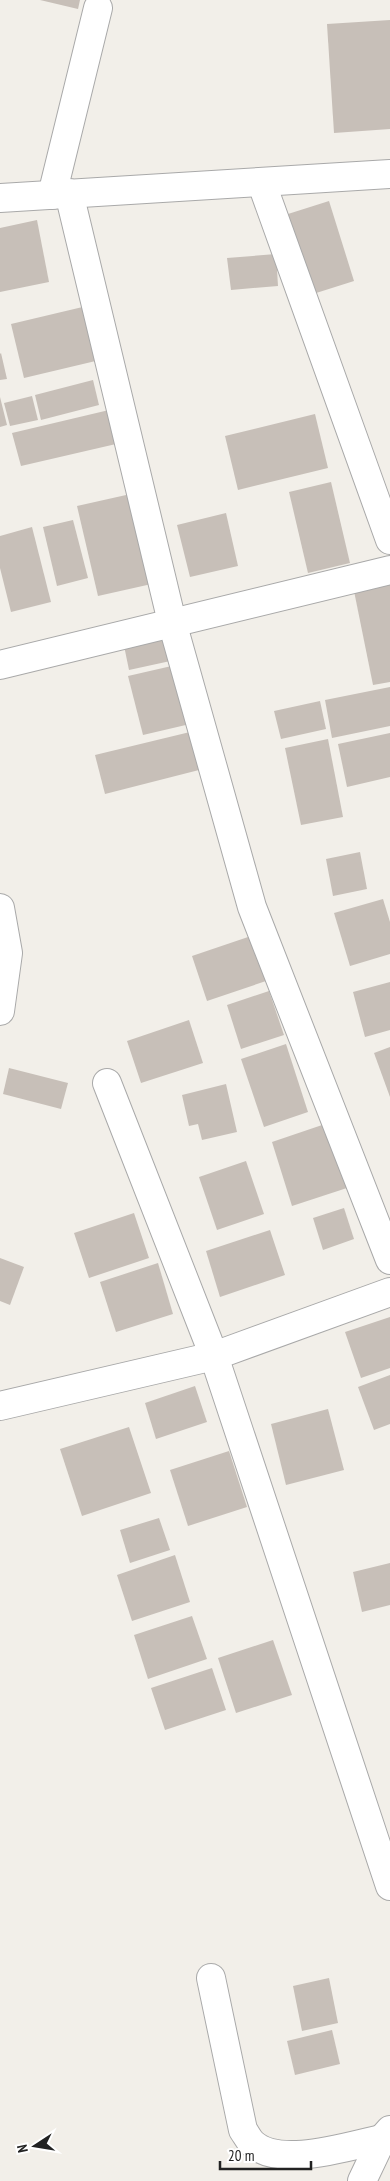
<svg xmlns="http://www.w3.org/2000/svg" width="390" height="2181" font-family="'PT Sans Narrow',sans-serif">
<rect width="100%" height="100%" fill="#f2efe9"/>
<g fill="#c7bfb8">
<path d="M40,0H80L78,9Z"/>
<path d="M390,20V129L334,133L327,24Z"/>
<path d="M329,201L354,281L313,294L288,214Z"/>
<path d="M37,220L49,282L0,292V228Z"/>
<path d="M276,254L278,286L231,290L227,258Z"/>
<path d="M91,305L104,359L24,378L11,324Z"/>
<path d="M1,353L7,379L0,380V354Z"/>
<path d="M93,380L99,405L41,420L35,395Z"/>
<path d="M32,396L38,420L10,426L4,403Z"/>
<path d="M0,397L7,425L0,427Z"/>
<path d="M109,410L116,444L21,466L12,433Z"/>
<path d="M315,414L328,468L238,490L225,436Z"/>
<path d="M331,482L350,563L308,573L289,492Z"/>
<path d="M135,493L156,583L98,596L77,506Z"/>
<path d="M226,513L238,566L190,577L177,525Z"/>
<path d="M73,520L88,578L57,586L43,527Z"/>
<path d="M32,527L51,602L11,612L0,568V536Z"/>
<path d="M390,584V682L373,685L354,591Z"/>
<path d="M168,626L175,660L129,670L122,636Z"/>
<path d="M176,665L190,724L143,735L128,676Z"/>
<path d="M390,687V726L332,738L325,700Z"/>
<path d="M320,701L326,729L281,739L274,711Z"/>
<path d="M190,732L199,770L105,794L95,755Z"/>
<path d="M390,733V777L347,787L338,744Z"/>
<path d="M328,739L343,817L301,825L285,748Z"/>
<path d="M360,852L367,889L333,896L326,859Z"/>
<path d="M383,899L390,922V954L350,966L334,913Z"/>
<path d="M251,936L266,981L207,1001L192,956Z"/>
<path d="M390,982V1030L365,1037L353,992Z"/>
<path d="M269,991L284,1035L241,1049L227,1005Z"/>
<path d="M189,1020L203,1063L141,1083L127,1041Z"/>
<path d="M286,1044L308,1112L264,1127L241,1059Z"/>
<path d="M390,1047V1097L374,1053Z"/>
<path d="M9,1068L68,1083L61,1109L3,1094Z"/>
<path d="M226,1084L237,1132L202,1140L198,1124L189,1126L182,1095Z"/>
<path d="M328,1123L350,1187L292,1206L272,1142Z"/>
<path d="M246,1161L264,1214L217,1230L199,1177Z"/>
<path d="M344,1208L354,1239L323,1250L313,1218Z"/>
<path d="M134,1213L149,1258L89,1278L74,1233Z"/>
<path d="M270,1230L285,1275L220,1297L206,1251Z"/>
<path d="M0,1258L24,1267L10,1305L0,1301Z"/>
<path d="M158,1263L173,1314L116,1332L100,1282Z"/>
<path d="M390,1317V1368L361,1378L345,1332Z"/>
<path d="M390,1375V1424L374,1430L358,1387Z"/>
<path d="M195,1386L207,1422L156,1439L145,1403Z"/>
<path d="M328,1409L344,1470L286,1485L271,1424Z"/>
<path d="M129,1427L151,1493L82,1516L60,1449Z"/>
<path d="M229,1451L247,1507L188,1526L170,1470Z"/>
<path d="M159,1518L170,1550L130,1563L120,1530Z"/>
<path d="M175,1555L190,1602L132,1621L117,1575Z"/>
<path d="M390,1563V1605L362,1612L353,1572Z"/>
<path d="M192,1616L207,1659L148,1679L134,1635Z"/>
<path d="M273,1640L292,1695L236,1713L218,1658Z"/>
<path d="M212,1668L226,1710L165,1730L151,1688Z"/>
<path d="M329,1978L338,2023L302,2031L293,1986Z"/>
<path d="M332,2030L340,2064L295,2075L287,2041Z"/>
</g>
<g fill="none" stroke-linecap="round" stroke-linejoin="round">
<g stroke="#a9a9a9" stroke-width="30">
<g id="minor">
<path d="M262,184L390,540"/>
<path d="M69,193L172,622L252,907L390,1260"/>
<path d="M52,195L98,8"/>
<path d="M0,198L390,174"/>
<path d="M0,665L390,570"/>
<path d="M0,908L8,953L0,1011"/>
<path d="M107,1083L214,1356L390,1886"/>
<path d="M0,1406L214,1356L390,1292"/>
<path d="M211,1978L243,2130C246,2134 248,2139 252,2143C279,2169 348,2146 382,2139"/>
<path d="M362,2181L382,2139L390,2130"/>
</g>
</g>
<use href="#minor" stroke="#fff" stroke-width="28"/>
</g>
<g transform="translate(35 2146) rotate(258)" stroke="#ffffff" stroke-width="4" paint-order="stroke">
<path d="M0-4L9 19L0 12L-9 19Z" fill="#222222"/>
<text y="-8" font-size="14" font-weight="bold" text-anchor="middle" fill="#222222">N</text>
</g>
<path d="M220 2161v8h91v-8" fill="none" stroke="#222222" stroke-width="2.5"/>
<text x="228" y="2161" font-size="15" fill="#222222" stroke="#ffffff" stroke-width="4" paint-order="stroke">20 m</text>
</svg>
